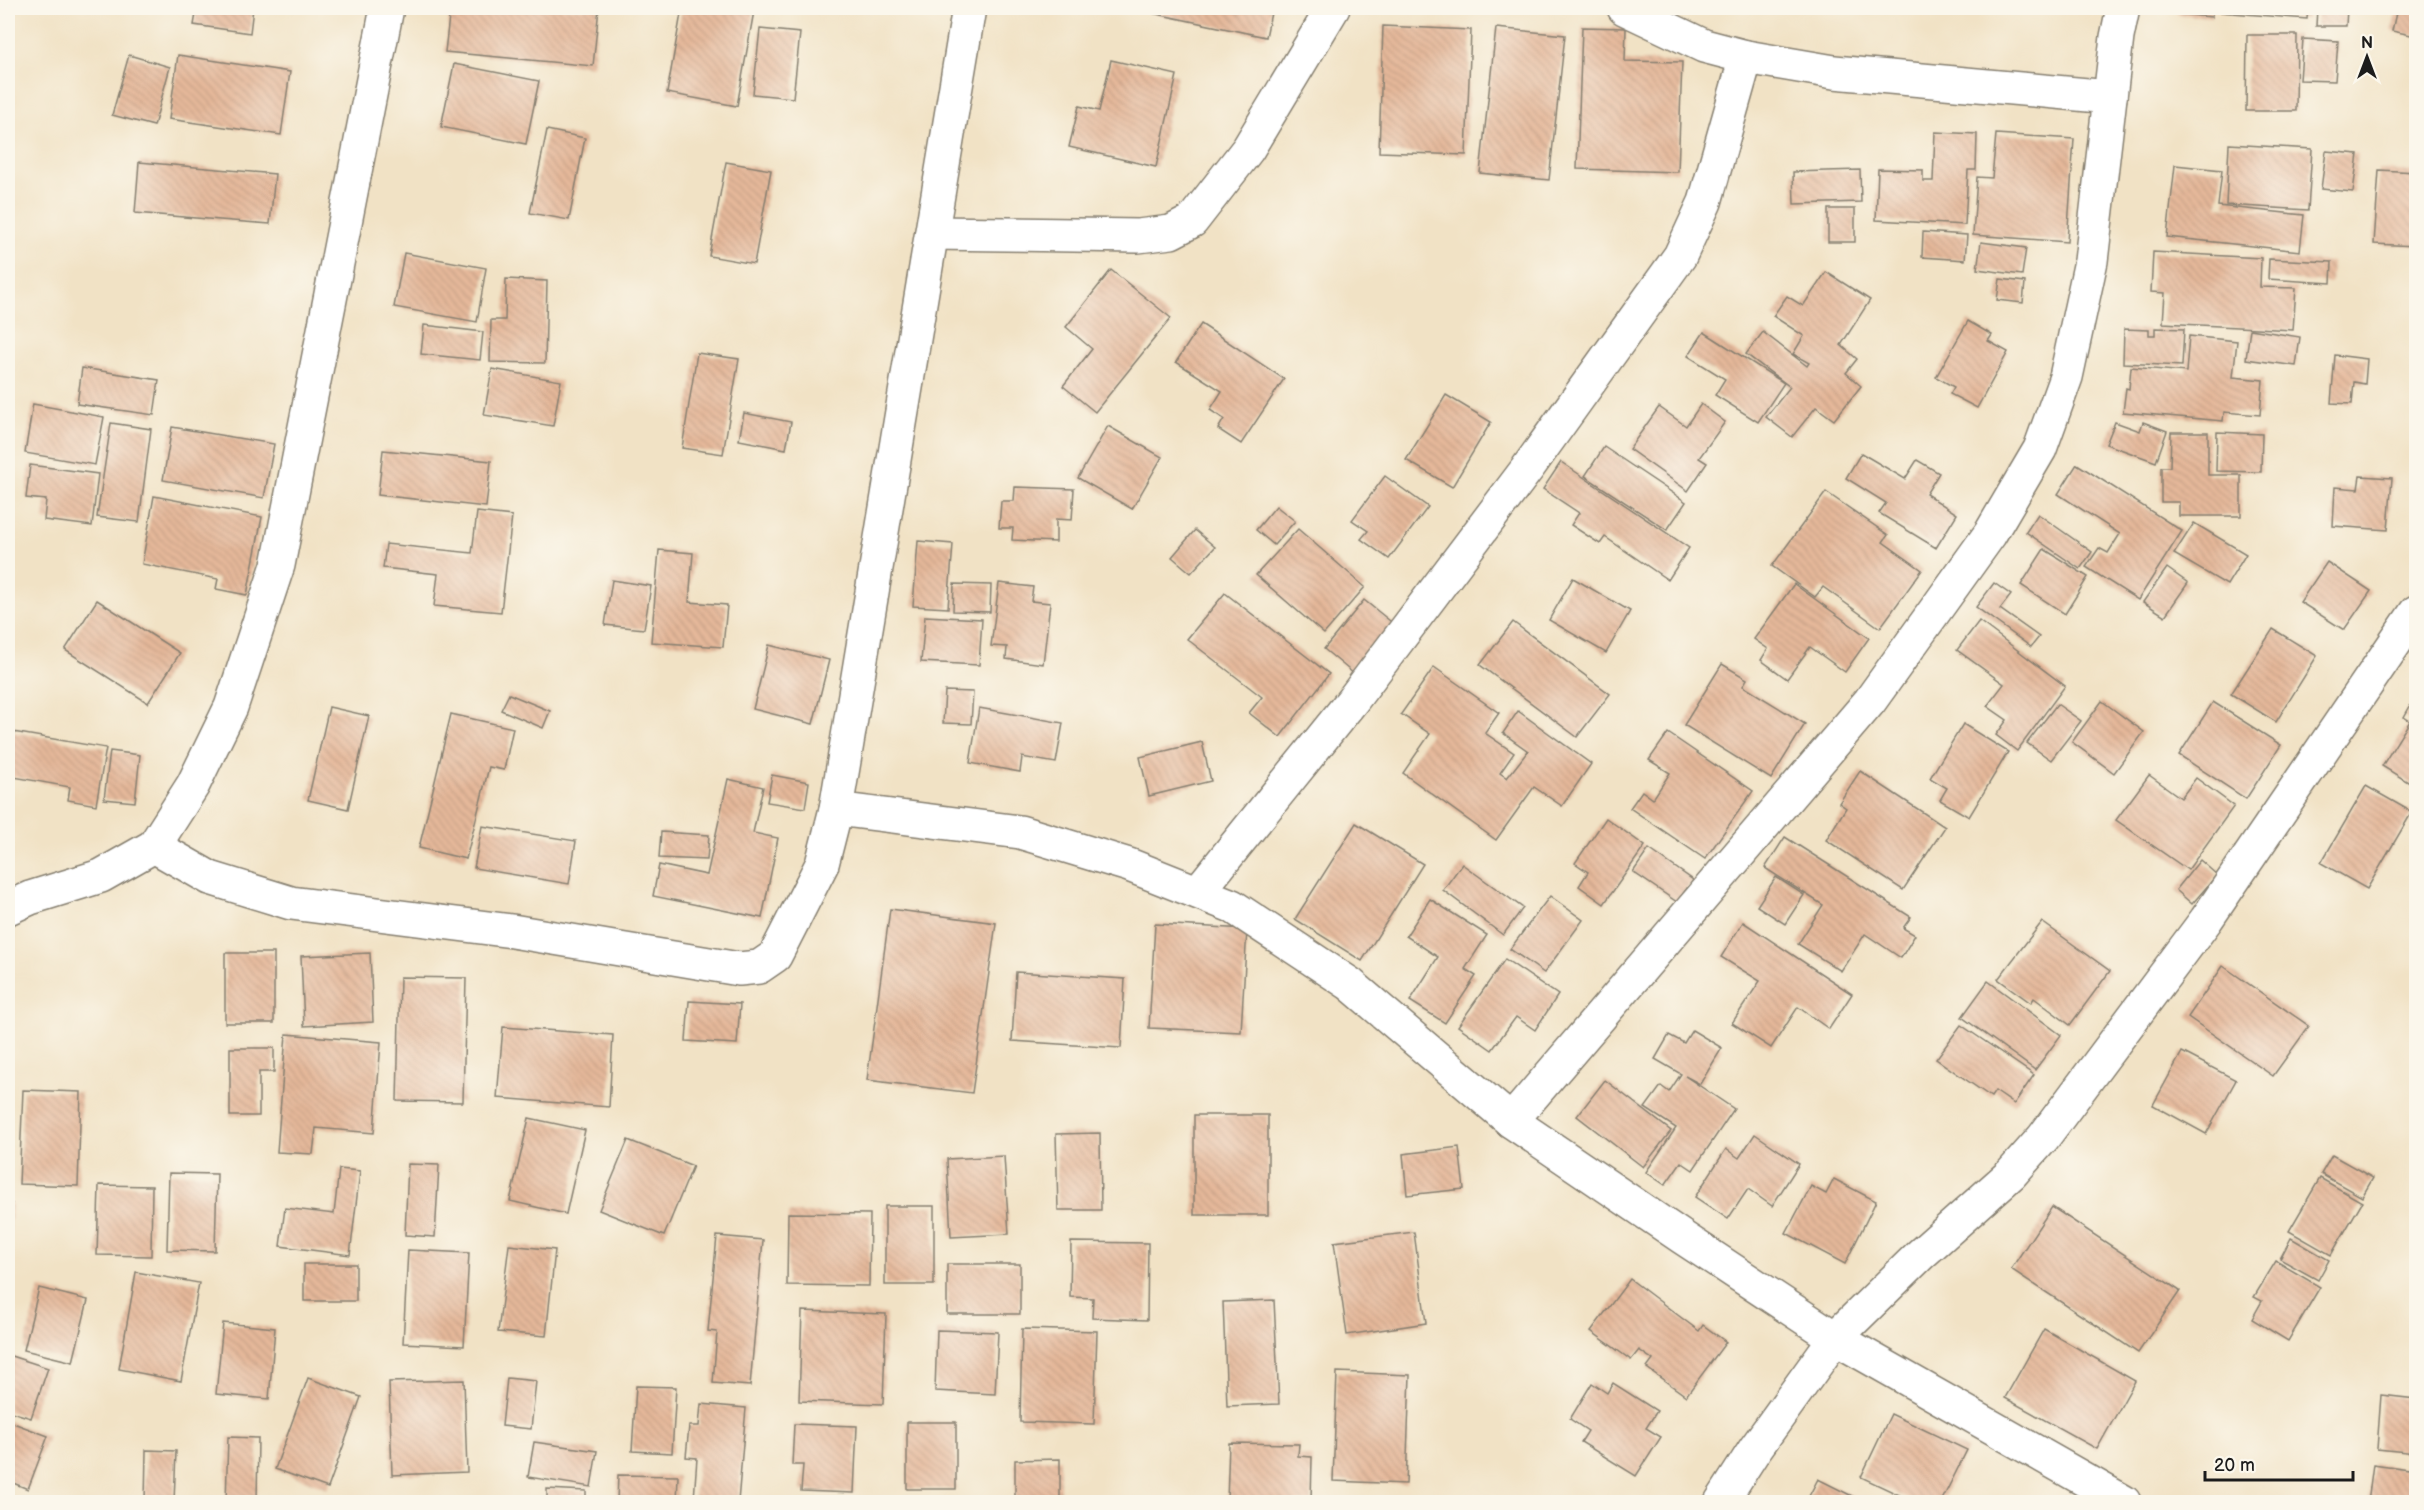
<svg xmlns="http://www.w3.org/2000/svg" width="2424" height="1510" font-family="'Balsamiq Sans',sans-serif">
<defs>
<pattern id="building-back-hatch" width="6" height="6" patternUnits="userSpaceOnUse" patternTransform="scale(1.5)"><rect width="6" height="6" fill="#e5b89a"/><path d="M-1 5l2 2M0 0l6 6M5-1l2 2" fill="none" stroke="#c49e84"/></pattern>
</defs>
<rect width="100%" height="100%" fill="#fbf7ec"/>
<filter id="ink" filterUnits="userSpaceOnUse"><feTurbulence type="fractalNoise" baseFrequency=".0167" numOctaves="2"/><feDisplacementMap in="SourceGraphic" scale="12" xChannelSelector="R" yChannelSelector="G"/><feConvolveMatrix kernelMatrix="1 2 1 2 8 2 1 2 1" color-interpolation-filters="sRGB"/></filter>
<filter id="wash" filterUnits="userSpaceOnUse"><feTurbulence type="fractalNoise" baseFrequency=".008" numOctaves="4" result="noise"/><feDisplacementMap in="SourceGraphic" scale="24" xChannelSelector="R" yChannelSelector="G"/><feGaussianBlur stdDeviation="1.35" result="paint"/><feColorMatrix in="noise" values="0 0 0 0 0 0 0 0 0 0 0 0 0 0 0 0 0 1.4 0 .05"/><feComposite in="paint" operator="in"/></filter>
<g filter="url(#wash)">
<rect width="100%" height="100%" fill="#f1e2c5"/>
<g id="blocks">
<g fill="url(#building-back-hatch)">
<path d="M197,8H253L250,33L194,25Z"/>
<path d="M450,8H599L593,66L445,52Z"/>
<path d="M682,8H736L754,11L737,106L667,93Z"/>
<path d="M1128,8H1272L1266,37Z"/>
<path d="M2177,8H2212V17L2177,14Z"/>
<path d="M2221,8H2308L2307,19L2220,12Z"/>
<path d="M2317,8H2347L2346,26H2316Z"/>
<path d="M2397,8L2416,10V36L2392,31Z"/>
<path d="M1383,26L1471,30L1466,155L1379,152Z"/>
<path d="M1582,27L1626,28L1625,61L1682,62L1678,172L1577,169Z"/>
<path d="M1496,28L1565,35L1549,180L1480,173Z"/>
<path d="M760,29L800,33L793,98L753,94Z"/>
<path d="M2247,35H2297L2296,111H2246Z"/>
<path d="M2303,39L2338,41L2335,81L2300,80Z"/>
<path d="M129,55L170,67L154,126L112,115Z"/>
<path d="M178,55L290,72L281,135L169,119Z"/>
<path d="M1111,60L1177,75L1156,167L1069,147L1079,106L1099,111Z"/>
<path d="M454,64L539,81L526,144L441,127Z"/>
<path d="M547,130L585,138L569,220L530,213Z"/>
<path d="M1935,132L1977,134L1976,170H1968L1965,225L1876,220L1878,169L1923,170V181H1933Z"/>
<path d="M1996,134L2074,139L2067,242L1973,235L1977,177L1992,178Z"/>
<path d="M2229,144L2312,149L2308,210L2226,205Z"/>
<path d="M2326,151L2358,154L2353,192L2321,189Z"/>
<path d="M139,162L275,174L270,224L135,213Z"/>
<path d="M726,162L771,170L754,264L709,256Z"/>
<path d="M2175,165L2222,170L2218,206L2304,215L2300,251L2167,237Z"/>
<path d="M1860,170L1861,202L1794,204L1793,172Z"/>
<path d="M2379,170L2416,172V246L2374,244Z"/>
<rect x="1828" y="209" width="27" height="33"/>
<path d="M1923,232L1967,235L1965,260L1922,257Z"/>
<path d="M1981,242L2026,248L2022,275L1977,269Z"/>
<path d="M2153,252L2261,258L2260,287L2296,288L2293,330L2163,323L2165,293L2151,292Z"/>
<path d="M404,253L486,268L477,322L394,307Z"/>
<path d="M2269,259L2332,262L2331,283L2268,279Z"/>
<path d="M1111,270L1171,318L1095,412L1063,386L1092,349L1066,327Z"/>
<path d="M1826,272L1870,300L1841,345L1857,359L1846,373L1861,386L1834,420L1816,407L1792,437L1766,417L1790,387L1746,354L1763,332L1807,366L1809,363L1793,354L1804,336L1773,316L1787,296L1803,306Z"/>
<path d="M506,279L547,281L545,363L490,362L491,320H505Z"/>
<path d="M2000,279L2025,282L2023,303L1997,300Z"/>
<path d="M1968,321L1992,335L1988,341L2008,352L1977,408L1950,394L1954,387L1936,377Z"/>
<path d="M1201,324L1284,379L1241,444L1218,429L1224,419L1210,410L1222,391L1176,362Z"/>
<path d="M424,325L483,332L480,360L421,354Z"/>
<path d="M2155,328L2184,329L2182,366L2123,363L2124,329L2149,330V335H2155Z"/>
<path d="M2250,329L2300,337L2296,366L2246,359Z"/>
<path d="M1704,332L1784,383L1758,422L1715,395L1725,379L1688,356Z"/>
<path d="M2189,336L2237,341L2233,377L2263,380L2260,415L2224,412L2223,421L2123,412L2126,388L2129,389L2131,367L2186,372Z"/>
<path d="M697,353L739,359L723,454L682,448Z"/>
<path d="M2335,355L2367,359L2365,384L2354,382L2352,404L2331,403Z"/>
<path d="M82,368L159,380L154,415L77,404Z"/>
<path d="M492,369L561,381L553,426L484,415Z"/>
<path d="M1446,395L1491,422L1452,487L1406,460Z"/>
<path d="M33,404L104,417L95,465L25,453Z"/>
<path d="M1701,404L1725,422L1699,458L1707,463L1688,491L1629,449L1659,407L1686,426Z"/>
<path d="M744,413L791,422L786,449L739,440Z"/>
<path d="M2115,422L2140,431L2143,422L2167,431L2156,462L2106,444Z"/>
<path d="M111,423L151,429L139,522L97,517Z"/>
<path d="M1108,426L1162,457L1132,509L1078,478Z"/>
<path d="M172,427L274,444L264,498L163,480Z"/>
<path d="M2171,432H2208V475H2241V516H2179V502H2161V467H2170Z"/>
<path d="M2217,432L2262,434L2261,472L2216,471Z"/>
<path d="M1604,447L1686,502L1667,530L1585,476Z"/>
<path d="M383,450L491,461L486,507L378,495Z"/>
<path d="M1861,453L1905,479L1917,460L1939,473L1926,494L1957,514L1936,548L1879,513L1886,503L1846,478Z"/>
<path d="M1561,462L1689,548L1668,580L1605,537L1600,544L1571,525L1579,513L1543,489Z"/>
<path d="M2077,464L2182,531L2138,600L2086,567L2099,548L2108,553L2120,534L2058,494Z"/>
<path d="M30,465L98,474L92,526L44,520L46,500L26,498Z"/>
<path d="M1385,476L1428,507L1389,559L1361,539L1368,531L1352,520Z"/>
<path d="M2360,476L2392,478L2388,530L2333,526L2335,487L2358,489Z"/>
<path d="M1015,487L1074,489L1072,520L1056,519V542L1012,540L1013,528H999L1001,501H1014Z"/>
<path d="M1826,492L1888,535L1883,542L1922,570L1880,628L1823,587L1815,597L1772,566Z"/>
<path d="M154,496L262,517L247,595L216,589L218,579L142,564Z"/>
<path d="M1276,506L1295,521L1274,545L1256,530Z"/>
<path d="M477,512L512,516L501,612L434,606L438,574L383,568L386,544L472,553Z"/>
<path d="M2038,514L2092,552L2080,569L2026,532Z"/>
<path d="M2194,523L2246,554L2227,585L2174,554Z"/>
<path d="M1298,529L1365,587L1324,634L1256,575Z"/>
<path d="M1195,530L1215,547L1191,573L1172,557Z"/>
<path d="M918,541L953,544L948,608L913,606Z"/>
<path d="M2044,549L2088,577L2065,614L2021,585Z"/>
<path d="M659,550L693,553L689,602L727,605L723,647L651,642Z"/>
<path d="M2327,562L2371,591L2344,630L2300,602Z"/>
<path d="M2167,568L2188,583L2165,616L2143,602Z"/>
<path d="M1573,578L1630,611L1606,653L1549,620Z"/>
<path d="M612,580L651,586L644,629L605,625Z"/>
<path d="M999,583L1033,587L1031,601L1050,603L1043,664L1006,659L1007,647L991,646Z"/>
<path d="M1994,583L2011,595L2000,609L2039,637L2031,647L1976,607Z"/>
<path d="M954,584L991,585L990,612L953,611Z"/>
<path d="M1794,584L1869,638L1845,672L1810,647L1787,679L1761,660L1768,649L1754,639Z"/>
<path d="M1225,593L1329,674L1280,737L1249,713L1262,697L1187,639Z"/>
<path d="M97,600L180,653L148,703L65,650Z"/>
<path d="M1364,600L1395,625L1354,674L1324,649Z"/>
<path d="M925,616L982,619L979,665L921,662Z"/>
<path d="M1979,621L2065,686L2017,751L1996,735L2007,720L1987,706L2004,684L1957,650Z"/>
<path d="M1513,622L1610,694L1577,737L1480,665Z"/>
<path d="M2273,629L2317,656L2276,722L2231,694Z"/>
<path d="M769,645L829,660L813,724L753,709Z"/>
<path d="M1722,664L1747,679L1743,686L1805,724L1771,779L1684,725Z"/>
<path d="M1434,667L1499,713L1485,733L1514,753L1500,773L1507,778L1528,751L1503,733L1518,711L1591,764L1562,806L1534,787L1496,840L1403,773L1430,734L1401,714Z"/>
<path d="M945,691L973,692L971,724L943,723Z"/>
<path d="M509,694L550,711L543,728L501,710Z"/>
<path d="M2102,701L2144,732L2114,773L2072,742Z"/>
<path d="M2413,701L2416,704V787L2382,766L2410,721L2404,717Z"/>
<path d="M2213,702L2281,745L2246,799L2179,755Z"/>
<path d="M2057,704L2081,721L2051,760L2027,743Z"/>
<path d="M329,707L369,716L348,809L308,800Z"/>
<path d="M979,708L1063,723L1056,763L1022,757L1020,772L970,763Z"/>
<path d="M451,714L513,728L504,770L489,767L466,859L419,848Z"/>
<path d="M1963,724L2008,752L1969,817L1940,800L1947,788L1930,778Z"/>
<path d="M13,732L106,748L96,805L68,800L70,787L8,776Z"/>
<path d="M1668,733L1753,791L1705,859L1630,808L1642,791L1653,799L1670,773L1649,760Z"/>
<path d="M1202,742L1211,781L1149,796L1140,757Z"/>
<path d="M110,751L140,755L135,802L104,799Z"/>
<path d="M1860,771L1945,827L1903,890L1826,840L1846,808L1839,803Z"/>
<path d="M772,775L809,782L805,808L767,802Z"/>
<path d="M2149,775L2181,798L2196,778L2234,806L2188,870L2116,820Z"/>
<path d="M728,779L763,787L753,833L778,838L762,918L653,896L659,865L707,875Z"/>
<path d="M2366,786L2412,812L2367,889L2321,863Z"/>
<path d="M1606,818L1645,846L1604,904L1579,886L1588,872L1575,863Z"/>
<path d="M1356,823L1423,864L1362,961L1295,919Z"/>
<path d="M482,826L576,841L569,884L474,868Z"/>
<path d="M661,832L709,835L707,860L659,858Z"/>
<path d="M1785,837L1911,917L1903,928L1915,935L1901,958L1865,934L1841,971L1798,944L1823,905L1765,868Z"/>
<path d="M1649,849L1693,880L1677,902L1633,872Z"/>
<path d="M2200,860L2217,875L2192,904L2176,890Z"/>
<path d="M1462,864L1523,908L1503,935L1443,890Z"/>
<path d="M1776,877L1804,895L1785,924L1757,906Z"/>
<path d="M1550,896L1583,920L1544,973L1510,949Z"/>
<path d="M1430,899L1487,935L1465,969L1476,976L1445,1023L1410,1001L1438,957L1406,936Z"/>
<path d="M890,909L996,923L972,1093L867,1080Z"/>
<path d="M1743,922L1852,994L1829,1029L1798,1007L1771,1048L1732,1023L1760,981L1721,957Z"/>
<path d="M2042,922L2110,971L2070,1025L2034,998L2031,1003L1998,979Z"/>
<path d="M1155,924L1247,929L1241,1032L1149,1028Z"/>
<rect x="225" y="953" width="49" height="70"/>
<path d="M370,953L373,1022L304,1026L301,956Z"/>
<path d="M1505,959L1558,995L1535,1030L1516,1017L1492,1050L1458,1026Z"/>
<path d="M2223,966L2309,1026L2273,1076L2188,1017Z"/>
<path d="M1016,972L1125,979L1121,1048L1012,1041Z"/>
<path d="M400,977L466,978L463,1102L397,1101Z"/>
<path d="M1988,981L2061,1035L2035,1070L1962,1017Z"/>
<path d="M689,1001L740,1004L737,1044L686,1041Z"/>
<path d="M1961,1025L2034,1075L2014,1104L1995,1091L1991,1097L1936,1059Z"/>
<path d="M503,1027L613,1035L609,1107L497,1098Z"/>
<path d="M1692,1030L1722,1048L1700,1084L1685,1076L1734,1109L1693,1170L1681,1162L1665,1185L1646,1172L1676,1128L1645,1108L1661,1086L1669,1092L1681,1074L1655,1059L1669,1035L1684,1043Z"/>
<path d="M286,1034L381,1042L374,1133L316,1128L313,1154L277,1152Z"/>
<path d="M230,1048H274V1072H259V1116H230Z"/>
<path d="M2182,1052L2236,1080L2206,1134L2153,1105Z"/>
<path d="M1605,1080L1671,1131L1643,1167L1577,1116Z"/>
<path d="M23,1090L81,1092L78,1186L19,1184Z"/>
<rect x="1194" y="1115" width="74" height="100"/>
<path d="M529,1118L585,1130L566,1214L510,1201Z"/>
<path d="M1100,1133L1101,1210H1058L1056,1134Z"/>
<path d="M1755,1134L1799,1164L1772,1206L1748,1189L1728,1219L1695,1197L1726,1149L1739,1158Z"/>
<path d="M628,1140L693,1166L664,1236L599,1210Z"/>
<path d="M1459,1147L1464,1189L1407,1195L1403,1154Z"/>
<path d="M2332,1155L2373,1178L2362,1197L2321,1174Z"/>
<path d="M1004,1156L1009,1234L951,1237L947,1159Z"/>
<path d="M408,1164L439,1165L435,1237L405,1235Z"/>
<path d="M339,1169L360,1171L350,1255L280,1246L285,1208L334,1214Z"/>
<path d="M169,1173L217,1174L215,1251L167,1250Z"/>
<path d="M2320,1178L2362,1202L2331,1255L2289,1231Z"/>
<path d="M1834,1179L1876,1201L1845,1264L1786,1233L1811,1186L1826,1194Z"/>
<path d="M99,1185L152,1186L151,1256L97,1255Z"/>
<path d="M8,1204H12L9,1248H8Z"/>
<rect x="885" y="1206" width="49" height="79"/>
<path d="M2052,1207L2180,1291L2138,1353L2011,1269Z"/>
<path d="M788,1213L870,1214L869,1286L787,1285Z"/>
<path d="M1414,1232L1426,1323L1347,1335L1334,1242Z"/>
<path d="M717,1236L763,1240L750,1386L713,1383L717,1332L708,1331Z"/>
<path d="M2291,1238L2329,1260L2318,1280L2280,1259Z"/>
<path d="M1071,1242L1148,1243L1147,1320L1092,1318L1093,1298L1070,1297Z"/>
<path d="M509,1245L555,1250L546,1336L498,1332Z"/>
<path d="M408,1250L469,1253L464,1346L403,1343Z"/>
<path d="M2276,1261L2320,1287L2288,1341L2252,1319L2262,1301L2254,1297Z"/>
<rect x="304" y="1264" width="52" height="37"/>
<rect x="947" y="1264" width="73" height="50"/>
<path d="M136,1272L199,1283L181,1381L119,1369Z"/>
<path d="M1630,1279L1699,1331L1703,1325L1726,1342L1686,1396L1647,1368L1653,1360L1639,1350L1631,1360L1591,1331Z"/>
<path d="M39,1288L88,1300L73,1362L24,1350Z"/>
<path d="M1274,1300L1279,1404L1227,1406L1223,1302Z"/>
<path d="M802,1311L886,1314L883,1404L799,1401Z"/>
<path d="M223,1323L275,1328L269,1399L216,1394Z"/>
<path d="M1022,1329L1097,1331L1094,1424L1020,1422Z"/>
<path d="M2044,1329L2135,1381L2097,1449L2005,1398Z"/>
<path d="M937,1330L998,1332L995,1394L935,1391Z"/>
<path d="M8,1355L48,1368L31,1418L8,1411Z"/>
<path d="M1337,1372L1410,1375L1406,1484L1333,1481Z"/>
<path d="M308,1378L361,1397L328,1488L275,1469Z"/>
<path d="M507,1378L536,1381L531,1429L502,1426Z"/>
<path d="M464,1380L467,1472L392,1475L389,1382Z"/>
<path d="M1592,1383L1607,1393L1613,1383L1657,1411L1646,1428L1661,1437L1636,1476L1581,1442L1588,1431L1570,1419Z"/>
<path d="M636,1386L676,1387L672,1453L632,1451Z"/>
<path d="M2381,1395L2416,1399V1453L2377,1449Z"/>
<path d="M701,1404L746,1408L738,1502L694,1499L697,1458L686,1457L689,1426H699Z"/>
<path d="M1891,1414L1967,1450L1941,1502H1914L1861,1477Z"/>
<path d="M8,1421L48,1436L28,1489L8,1481Z"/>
<rect x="907" y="1422" width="49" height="67"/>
<path d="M794,1424L857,1426L854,1493L801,1491L803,1465H792Z"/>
<path d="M228,1437L258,1438L257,1502H226Z"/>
<path d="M534,1442L597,1451L591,1487L528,1477Z"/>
<path d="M1229,1443L1299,1444L1298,1456L1312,1457L1311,1502H1227Z"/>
<path d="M146,1450L176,1451L174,1502H145Z"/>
<path d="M1060,1459V1502H1015V1460Z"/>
<path d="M2373,1464L2416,1470V1502H2368Z"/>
<path d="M618,1475L678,1476L677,1502H617Z"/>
<path d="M1818,1479L1864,1502H1806Z"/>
<path d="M547,1489L586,1491V1502H547Z"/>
</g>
</g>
</g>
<g filter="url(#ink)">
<use href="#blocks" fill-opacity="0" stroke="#867f70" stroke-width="1.5"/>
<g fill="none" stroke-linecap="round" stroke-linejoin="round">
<g stroke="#867f70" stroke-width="36">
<g id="minor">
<path d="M969,8L836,809L1020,832L1129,865L1232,906L1350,984L1511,1121L1682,1237L1835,1338L2124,1502"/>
<path d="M1624,8L1704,46L1746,57L1834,72L2110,97"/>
<path d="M932,233L1138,236L1171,232L1192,221L1248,149L1333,8"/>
<path d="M154,846L210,878L291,903L512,931L739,969L759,967L775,956L822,864L836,809"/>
<path d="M1198,892L1352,701L1527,469L1680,256L1705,202L1746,57"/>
<path d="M8,908L30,898L101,876L154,846L193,785L231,707L278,565L387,8"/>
<path d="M1511,1121L1870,701L1990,534L2040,449L2066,377L2091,261L2117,37L2123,8"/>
<path d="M1721,1502L1755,1449L1835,1338L1920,1255L2011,1174L2043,1138L2206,920L2416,612"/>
</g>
</g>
<use href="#minor" stroke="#fff" stroke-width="33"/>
</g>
</g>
<rect width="2424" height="1510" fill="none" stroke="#fbf7ec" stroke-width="30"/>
<g transform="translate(2367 57)" stroke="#fbf7ec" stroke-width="4.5" paint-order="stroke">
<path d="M0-4.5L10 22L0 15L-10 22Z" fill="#1c1c1c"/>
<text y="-9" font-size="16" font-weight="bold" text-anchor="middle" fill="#1c1c1c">N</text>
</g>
<path d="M2205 1471v9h148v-9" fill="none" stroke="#1c1c1c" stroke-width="3"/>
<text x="2214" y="1471" font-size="18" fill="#1c1c1c" stroke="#fbf7ec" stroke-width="4.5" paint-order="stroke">20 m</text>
</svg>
